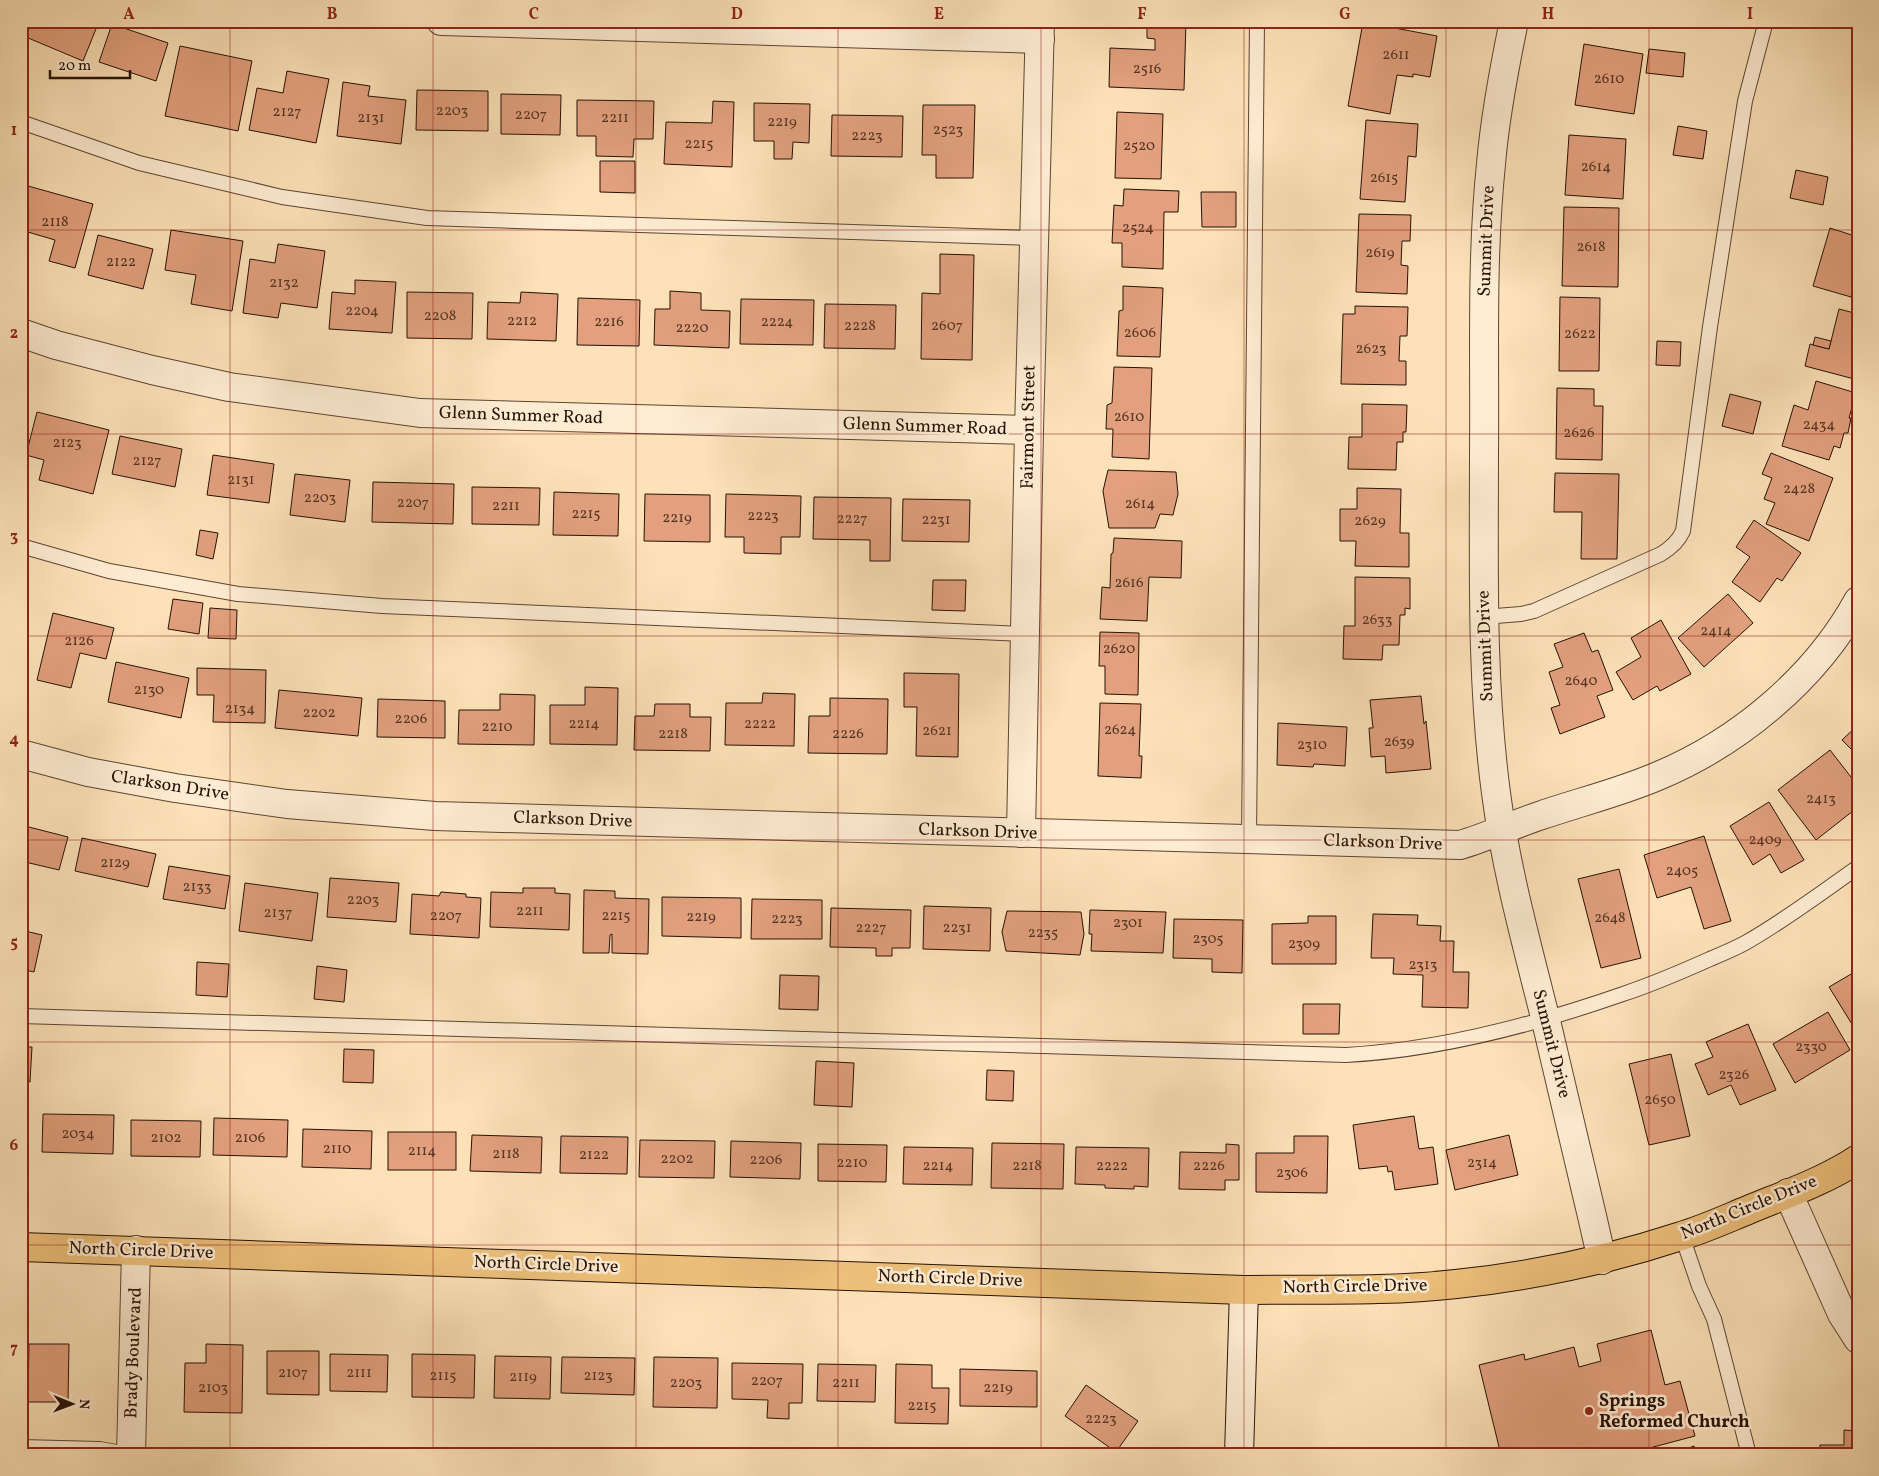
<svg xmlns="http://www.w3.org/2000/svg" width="1879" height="1476" font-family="Vollkorn,serif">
<rect width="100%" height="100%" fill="#fde2b9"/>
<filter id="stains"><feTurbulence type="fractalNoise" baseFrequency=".004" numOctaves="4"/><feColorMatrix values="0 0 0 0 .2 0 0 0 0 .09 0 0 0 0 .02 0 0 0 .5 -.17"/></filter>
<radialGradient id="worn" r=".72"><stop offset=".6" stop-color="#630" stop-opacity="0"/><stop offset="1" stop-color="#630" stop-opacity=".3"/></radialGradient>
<g fill="#e2a07e" stroke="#261105">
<path d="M21,21H93L98,24L83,61L21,35Z"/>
<path d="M1147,21H1186L1184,90L1109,87L1110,48L1155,50V39L1147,38Z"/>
<path d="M1594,21H1639L1638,28Z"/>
<path d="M1363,22L1437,36L1430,77L1413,74V77L1397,75L1390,114L1348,106Z"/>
<path d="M112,24L168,43L156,81L99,62Z"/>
<path d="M1584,44L1643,54L1634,114L1575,105Z"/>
<path d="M180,46L252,61L238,131L165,116Z"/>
<path d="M1649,49L1685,53L1683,77L1646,73Z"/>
<path d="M287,71L329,79L316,143L249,130L257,88L283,93Z"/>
<path d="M343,82L370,86L368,96L406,100L401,144L337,136Z"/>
<path d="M417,90L488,91V131L416,130Z"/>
<path d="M501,94L561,95L560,135L501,134Z"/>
<path d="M577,100L654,101L653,139H634L633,157L596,156V136H577Z"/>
<path d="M713,101L734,102L732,167L664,164L666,122L712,123Z"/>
<path d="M754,103L810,104L809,143L793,142L792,159H774V141H754Z"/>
<path d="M923,105H975L973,178H936V155H922Z"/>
<path d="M1117,112L1163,114L1161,179L1115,178Z"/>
<path d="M832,115L903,116L902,157L831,156Z"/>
<path d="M1366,120L1418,124L1416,157L1408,156L1405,202L1360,199Z"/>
<path d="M1678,126L1707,131L1703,159L1673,155Z"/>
<path d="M1569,135L1626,139L1623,199L1565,195Z"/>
<path d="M600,161H635V193L600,192Z"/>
<path d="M1796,170L1828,177L1823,205L1790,198Z"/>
<path d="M28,186L93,204L75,268L49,261L55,240L21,230V213Z"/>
<path d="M1124,189L1179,191L1178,212H1164L1163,269L1122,267V243H1112L1114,205L1123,206Z"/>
<path d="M1201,192H1236V227H1202Z"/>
<path d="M1564,207L1619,208L1618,287L1562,286Z"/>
<path d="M1359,214L1411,215L1410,241H1402L1401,265L1408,266L1407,294L1356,292Z"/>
<path d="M1830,228L1858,237V274L1851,297L1813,286Z"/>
<path d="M171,230L243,241L232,311L191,304L196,275L165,270Z"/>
<path d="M98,235L153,249L143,289L88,275Z"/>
<path d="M278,244L325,251L317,308L281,303L278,318L243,313L250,259L275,263Z"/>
<path d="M940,254L974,255L972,360L921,359L922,293L940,294Z"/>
<path d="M355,280L396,282L392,333L329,329L332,292L355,294Z"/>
<path d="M1123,286L1163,288L1160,357L1117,356L1119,311L1123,310Z"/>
<path d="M670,291L701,293V310L730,311L729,348L654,345L655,309H670Z"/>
<path d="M407,292L473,293L472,339L407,338Z"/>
<path d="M521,292L558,294L556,341L487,339L488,302L520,303Z"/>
<path d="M1560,297L1600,298L1599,371H1559Z"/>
<path d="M578,298L640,300L639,346L577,345Z"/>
<path d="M741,299L814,300L813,345L740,344Z"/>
<path d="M825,304L896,305L895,349L824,348Z"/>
<path d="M1355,306L1408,307L1407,336H1400L1399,361H1406V385L1341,384L1343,314H1355Z"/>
<path d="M1839,309L1858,314V380L1805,366L1810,344L1829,349Z"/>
<path d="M1815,337L1831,341L1829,349L1813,345Z"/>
<path d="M1657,341L1681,342L1680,366L1656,365Z"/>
<path d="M1114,367L1152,368L1149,459L1112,457L1113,429H1106L1107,405L1112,403Z"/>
<path d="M1816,381L1856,393L1849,418H1851L1848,433H1844L1840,448L1834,446L1829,460L1782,446L1794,405L1808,410Z"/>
<path d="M1557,388L1594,389V406H1603L1602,460L1556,459Z"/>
<path d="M1730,394L1761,402L1753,434L1722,426Z"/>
<path d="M1362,404L1407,405L1406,432H1403V442H1397L1396,470L1348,469L1349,437H1362Z"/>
<path d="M37,412L109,430L93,494L39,480L44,460L26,455Z"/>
<path d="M120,436L182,449L175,487L112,474Z"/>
<path d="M1771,453L1833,478L1809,541L1766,524L1775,503L1764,499L1772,478L1762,474Z"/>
<path d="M213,455L274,464L269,503L207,495Z"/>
<path d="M1108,470L1176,472L1178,494L1173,515L1160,514L1155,528H1109L1103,491Z"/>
<path d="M1555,473L1619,474L1617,559H1581L1582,512H1554Z"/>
<path d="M295,474L350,480L345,522L290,515Z"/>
<path d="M373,482L454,484L453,524L372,522Z"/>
<path d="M472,487L540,488L539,525L472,524Z"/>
<path d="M1357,488L1401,489L1400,533H1409V567L1355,566L1356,541H1340V509H1357Z"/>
<path d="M554,492L619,494L618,536L553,535Z"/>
<path d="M645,494L710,495V542L644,541Z"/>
<path d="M726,494L801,496L800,537H781V554L744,553V537H725Z"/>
<path d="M814,497L891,498L890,561H870V540L813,539Z"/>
<path d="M903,499L970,500L969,542L902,541Z"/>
<path d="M1754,520L1801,553L1782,581L1777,578L1760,602L1732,582L1750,557L1736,547Z"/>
<path d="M200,530L218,533L213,559L196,555Z"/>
<path d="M1114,538L1182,541L1181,578L1149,577L1147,621L1100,619L1102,587L1110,588L1111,554L1113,553Z"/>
<path d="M1355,577L1410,578V609L1405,608V615H1400L1399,645H1383L1382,660L1343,659L1344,626H1355Z"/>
<path d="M933,580H966L965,611L932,610Z"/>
<path d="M1728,594L1753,623L1704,667L1678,638Z"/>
<path d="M173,599L203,603L199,634L168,629Z"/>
<path d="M210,608L237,610L236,639L208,638Z"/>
<path d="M53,613L114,628L106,659L80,653L71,688L37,680Z"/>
<path d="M1661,620L1691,674L1660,691L1657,686L1633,700L1616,672L1641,657L1631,638Z"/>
<path d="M1100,632L1139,633L1138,695L1105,694V666H1099Z"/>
<path d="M1584,633L1592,652L1598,650L1613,690L1597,696L1605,717L1560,734L1551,708L1560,705L1549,672L1563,667L1554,644Z"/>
<path d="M116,662L189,678L181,718L108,702Z"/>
<path d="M197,668L266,670L265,723L213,722L214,695H197Z"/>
<path d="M904,673L959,674L958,757L916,756L917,707H904Z"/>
<path d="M585,687L618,688L617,745L550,744V705H585Z"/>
<path d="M279,690L362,698L358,736L275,728Z"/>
<path d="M763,693L795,694L794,746L725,745L726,703H762Z"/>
<path d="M500,694L535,695L534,745L458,744L459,710H500Z"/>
<path d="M1421,696L1424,724L1426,721L1431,769L1386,773L1385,756L1371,757L1369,728H1373L1370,700Z"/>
<path d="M830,698L888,699L887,754L808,753L809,716H830Z"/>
<path d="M378,699L445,701V738L377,737Z"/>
<path d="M1100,703L1141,704L1139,756H1142L1141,778L1098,776Z"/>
<path d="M655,704H690V717H711L710,751L634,750L635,716H654Z"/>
<path d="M1278,723L1347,727L1345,766L1314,764L1313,767L1277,765Z"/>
<path d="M1858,725V756L1842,740Z"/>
<path d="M1830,750L1858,786V807L1816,840L1778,790Z"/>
<path d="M1769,802L1804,860L1781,873L1770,854L1753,865L1730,826Z"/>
<path d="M21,825L68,837L59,870L21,861Z"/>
<path d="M1704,836L1731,921L1704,929L1691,887L1657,898L1644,855Z"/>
<path d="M82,838L156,854L148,887L75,871Z"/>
<path d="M169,866L230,876L225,909L163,899Z"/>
<path d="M1619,869L1641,958L1601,968L1578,879Z"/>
<path d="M330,878L399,883L396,922L327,917Z"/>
<path d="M245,883L318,893L312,941L239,931Z"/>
<path d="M523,888H555V893L570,894L569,930L490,927L491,892L523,893Z"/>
<path d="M584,890L615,891V898L649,899L648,954L612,953V934L610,935L609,953H583Z"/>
<path d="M441,892L466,894V897L481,898L479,938L410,934L412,894L439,896Z"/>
<path d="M662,897L741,898V938L662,936Z"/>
<path d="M752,899L822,900V939H751Z"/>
<path d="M924,906L991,908L990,951L923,949Z"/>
<path d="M831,908L911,910L910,948H892V956H876V948L830,947Z"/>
<path d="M1090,910L1166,912L1163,953L1091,951L1092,934H1089Z"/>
<path d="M1007,911L1081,912L1084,934L1080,955L1006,951L1002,932Z"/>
<path d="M1373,914L1418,915L1417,925L1441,926L1440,941H1454L1453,972H1469L1468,1008L1422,1007L1423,975L1393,974L1394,958H1371Z"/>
<path d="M1308,916H1336V964H1272V924L1308,923Z"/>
<path d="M1174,919L1243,920L1242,973L1212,972V959L1173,958Z"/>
<path d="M21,930L42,935L34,972L21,969Z"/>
<path d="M197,962L229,964L227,997L196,995Z"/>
<path d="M317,966L347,970L344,1002L314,999Z"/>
<path d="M1858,970V1034L1829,987Z"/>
<path d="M780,975L819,976L818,1010L779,1009Z"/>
<path d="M1303,1004H1340L1339,1034H1303Z"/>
<path d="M1828,1012L1850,1050L1795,1083L1773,1044Z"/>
<path d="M1748,1024L1776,1090L1740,1105L1731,1085L1708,1095L1695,1064L1713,1057L1706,1042Z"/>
<path d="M21,1047H32L30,1082L21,1081Z"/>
<path d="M344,1049L374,1050L373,1083L343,1082Z"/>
<path d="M1671,1054L1690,1136L1649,1145L1629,1064Z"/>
<path d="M816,1061L854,1063L852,1107L814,1105Z"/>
<path d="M987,1070L1014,1071L1013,1101L986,1100Z"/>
<path d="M43,1114L114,1115L113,1154L42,1152Z"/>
<path d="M1414,1116L1419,1149L1433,1147L1438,1184L1395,1190L1392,1171L1388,1172L1387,1166L1359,1169L1353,1125Z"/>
<path d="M214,1118L288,1120L287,1157L213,1155Z"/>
<path d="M21,1120H28L27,1157H21Z"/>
<path d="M131,1120L201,1121L200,1157L131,1156Z"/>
<path d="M303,1129L372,1131L371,1169L302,1167Z"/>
<rect x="388" y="1132" width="68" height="38"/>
<path d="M472,1135L542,1137L541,1173L470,1171Z"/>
<path d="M1509,1135L1518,1175L1455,1190L1446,1150Z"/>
<path d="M561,1136L628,1137L627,1174L560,1173Z"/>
<path d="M1294,1136H1328L1327,1193L1256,1192V1153H1294Z"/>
<path d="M640,1140L715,1141L714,1178L639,1177Z"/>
<path d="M731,1141L801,1143L800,1179L730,1177Z"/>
<path d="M992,1143L1064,1144L1063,1189L991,1188Z"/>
<path d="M818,1144L887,1145L886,1182L818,1181Z"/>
<path d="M1226,1144L1239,1145V1180H1225V1190L1179,1189L1180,1152L1226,1153Z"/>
<path d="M904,1147L973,1148L972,1185L903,1184Z"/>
<path d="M1076,1147L1149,1148L1148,1187L1134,1186V1189L1105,1188V1185L1075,1184Z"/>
<path d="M1651,1330L1665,1385L1680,1381L1695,1436L1623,1455H1501L1479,1365L1524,1354L1525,1360L1574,1347L1579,1367L1601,1361L1597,1344Z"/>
<path d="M29,1344H69L68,1402H28Z"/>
<path d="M206,1344L243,1345L242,1413L184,1412L185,1363H206Z"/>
<path d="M267,1351H319V1395L267,1394Z"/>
<path d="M330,1354L388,1355L387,1392L330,1391Z"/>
<path d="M412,1354L475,1355L474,1398L412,1397Z"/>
<path d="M495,1356L551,1357L550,1399L494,1398Z"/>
<path d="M562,1357L635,1358L634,1395L561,1393Z"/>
<path d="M654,1357L718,1358L717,1408L653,1407Z"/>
<path d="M732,1363L803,1364L802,1403H789V1419L767,1418L768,1400L732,1399Z"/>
<path d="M818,1364L876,1365L875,1402L817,1401Z"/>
<path d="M896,1364L932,1365V1388H949L948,1424L895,1423Z"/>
<path d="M960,1369L1037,1371V1407L960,1406Z"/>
<path d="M1086,1385L1138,1421L1116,1452L1065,1416Z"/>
<path d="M1844,1430L1858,1431V1455H1819L1820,1445H1844Z"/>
<path d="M1694,1446L1697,1455H1675V1453Z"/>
</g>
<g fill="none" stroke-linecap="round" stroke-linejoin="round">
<g stroke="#5c4532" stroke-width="16">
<g id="lane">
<path d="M21,122L139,163L282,197L427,218L1034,238"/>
<path d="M21,546L109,571L238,594L382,606L1025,634"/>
<path d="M1483,617L1521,614L1534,611L1661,554C1671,548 1678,542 1683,531L1710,327L1745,101L1766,21"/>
<path d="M1249,839L1257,21"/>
<path d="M21,1016L1346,1055C1440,1050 1534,1025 1623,994C1653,984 1681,972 1710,959C1722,954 1734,949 1745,943C1784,921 1821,893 1858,867"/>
<path d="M1682,1236L1699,1286L1714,1319L1749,1455"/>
<path d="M21,1447L100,1449L133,1455"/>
</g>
</g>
<g stroke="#5c4532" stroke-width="30">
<g id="street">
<path d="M441,21L1040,39"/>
<path d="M1514,21C1504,69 1495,116 1491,164C1481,260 1485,357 1484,454C1484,567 1481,680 1496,793C1506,870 1527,945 1546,1021C1565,1100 1584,1180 1602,1260"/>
<path d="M21,333L56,345L152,370L229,387L420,413L1029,430"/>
<path d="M21,754L88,772L175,788L287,804L435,816L1460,845C1488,837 1514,824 1542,815C1580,802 1621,792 1658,776C1739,742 1815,679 1858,601"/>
<path d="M1021,833L1029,430L1040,21"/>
<path d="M1788,1193L1842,1314L1858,1339"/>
<path d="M131,1455L136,1250"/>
</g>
</g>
<g stroke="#261105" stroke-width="30">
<path id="secondary" d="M1239,1455L1244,1290"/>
</g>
<g stroke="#261105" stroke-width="30">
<path id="primary" d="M21,1247L1244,1290C1314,1289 1386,1292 1456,1284C1533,1276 1608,1260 1681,1236C1704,1229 1726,1219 1748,1210C1784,1195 1825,1181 1858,1159"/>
</g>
<use href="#lane" stroke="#feecd2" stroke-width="14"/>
<use href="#street" stroke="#feecd2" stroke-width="28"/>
<use href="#secondary" stroke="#feecd2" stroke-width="28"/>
<use href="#primary" stroke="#eec17c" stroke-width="28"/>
</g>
<path fill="none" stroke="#8f2418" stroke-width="1" stroke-opacity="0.55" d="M230,21V1455M433,21V1455M636,21V1455M838,21V1455M1041,21V1455M1244,21V1455M1446,21V1455M1649,21V1455M21,230H1858M21,434H1858M21,636H1858M21,840H1858M21,1042H1858M21,1245H1858"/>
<circle fill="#8f2418" stroke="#feecd2" stroke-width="2" cx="1589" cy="1411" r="5"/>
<g text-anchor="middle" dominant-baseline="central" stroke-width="5" stroke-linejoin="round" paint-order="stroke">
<g font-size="15" fill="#553523">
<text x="1396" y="55">2611</text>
<text x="1147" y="69">2516</text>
<text x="1609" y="79">2610</text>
<text x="452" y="111">2203</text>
<text x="287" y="112">2127</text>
<text x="531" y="115">2207</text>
<text x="371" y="118">2131</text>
<text x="615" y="118">2211</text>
<text x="782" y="122">2219</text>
<text x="948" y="130">2523</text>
<text x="867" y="136">2223</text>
<text x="699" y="144">2215</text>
<text x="1139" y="146">2520</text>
<text x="1596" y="167">2614</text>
<text x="1384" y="178">2615</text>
<text x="55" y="222">2118</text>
<text x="1138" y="228">2524</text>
<text x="1591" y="247">2618</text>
<text x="1380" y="253">2619</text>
<text x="121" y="262">2122</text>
<text x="284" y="283">2132</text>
<text x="362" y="311">2204</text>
<text x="440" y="316">2208</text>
<text x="522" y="321">2212</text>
<text x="609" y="322">2216</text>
<text x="777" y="322">2224</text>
<text x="860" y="326">2228</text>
<text x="947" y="326">2607</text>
<text x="692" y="328">2220</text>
<text x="1140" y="333">2606</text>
<text x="1580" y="334">2622</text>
<text x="1371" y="349">2623</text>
<text x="1129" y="417">2610</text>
<text x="1819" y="425">2434</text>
<text x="1579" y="433">2626</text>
<text x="67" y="443">2123</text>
<text x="147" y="461">2127</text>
<text x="241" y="480">2131</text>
<text x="1799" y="489">2428</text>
<text x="320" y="498">2203</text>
<text x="413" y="503">2207</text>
<text x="1140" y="504">2614</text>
<text x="506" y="506">2211</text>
<text x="586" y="514">2215</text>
<text x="763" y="516">2223</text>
<text x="677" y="518">2219</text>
<text x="852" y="519">2227</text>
<text x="936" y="520">2231</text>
<text x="1370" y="521">2629</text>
<text x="1129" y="583">2616</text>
<text x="1377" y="620">2633</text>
<text x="1716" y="631">2414</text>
<text x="79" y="641">2126</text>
<text x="1119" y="649">2620</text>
<text x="1581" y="681">2640</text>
<text x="149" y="690">2130</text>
<text x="240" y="709">2134</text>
<text x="319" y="713">2202</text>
<text x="411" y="719">2206</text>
<text x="584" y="724">2214</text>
<text x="760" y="724">2222</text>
<text x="497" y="727">2210</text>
<text x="1120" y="730">2624</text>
<text x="937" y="731">2621</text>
<text x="673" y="734">2218</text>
<text x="848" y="734">2226</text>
<text x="1399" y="742">2639</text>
<text x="1312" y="745">2310</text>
<text x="1821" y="799">2413</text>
<text x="1765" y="840">2409</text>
<text x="115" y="863">2129</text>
<text x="1682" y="871">2405</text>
<text x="197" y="887">2133</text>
<text x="363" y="900">2203</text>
<text x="530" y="911">2211</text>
<text x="278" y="913">2137</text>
<text x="446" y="916">2207</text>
<text x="616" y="916">2215</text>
<text x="701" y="917">2219</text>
<text x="1610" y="918">2648</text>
<text x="787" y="919">2223</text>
<text x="1128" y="923">2301</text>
<text x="871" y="928">2227</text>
<text x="957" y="928">2231</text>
<text x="1043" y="933">2235</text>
<text x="1208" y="939">2305</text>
<text x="1304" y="944">2309</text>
<text x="1423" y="965">2313</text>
<text x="1811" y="1047">2330</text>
<text x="1734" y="1075">2326</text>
<text x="1660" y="1100">2650</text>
<text x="78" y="1134">2034</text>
<text x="166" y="1138">2102</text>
<text x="250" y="1138">2106</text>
<text x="337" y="1149">2110</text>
<text x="422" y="1151">2114</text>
<text x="506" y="1154">2118</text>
<text x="594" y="1155">2122</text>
<text x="677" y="1159">2202</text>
<text x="766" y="1160">2206</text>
<text x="852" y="1163">2210</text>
<text x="1482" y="1163">2314</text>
<text x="938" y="1166">2214</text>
<text x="1027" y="1166">2218</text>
<text x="1112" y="1166">2222</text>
<text x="1209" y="1166">2226</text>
<text x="1292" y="1173">2306</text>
<text x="293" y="1373">2107</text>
<text x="359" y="1373">2111</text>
<text x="443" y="1376">2115</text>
<text x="598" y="1376">2123</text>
<text x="523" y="1377">2119</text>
<text x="767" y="1381">2207</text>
<text x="686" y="1383">2203</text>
<text x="846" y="1383">2211</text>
<text x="213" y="1388">2103</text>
<text x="998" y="1388">2219</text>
<text x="922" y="1406">2215</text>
<text x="1101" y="1419">2223</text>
</g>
<g font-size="18" fill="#261105" stroke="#feecd2">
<text transform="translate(1487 241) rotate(-88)">Summit Drive</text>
<text transform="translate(521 416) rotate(2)">Glenn Summer Road</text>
<text transform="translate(925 427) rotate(2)">Glenn Summer Road</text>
<text transform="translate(1029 427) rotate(-89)">Fairmont Street</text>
<text transform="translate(1486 646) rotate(-92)">Summit Drive</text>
<text transform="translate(170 786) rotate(9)">Clarkson Drive</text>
<text transform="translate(573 820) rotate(2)">Clarkson Drive</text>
<text transform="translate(978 832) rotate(2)">Clarkson Drive</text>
<text transform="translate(1383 843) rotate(2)">Clarkson Drive</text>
<text transform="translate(1551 1044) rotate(76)">Summit Drive</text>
<text transform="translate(1749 1208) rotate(-22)">North Circle Drive</text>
<text transform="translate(141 1251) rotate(2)">North Circle Drive</text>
<text transform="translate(546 1265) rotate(2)">North Circle Drive</text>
<text transform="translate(950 1279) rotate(2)">North Circle Drive</text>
<text transform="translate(1355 1287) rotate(-1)">North Circle Drive</text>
<text transform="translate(134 1353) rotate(-88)">Brady Boulevard</text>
</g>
<g font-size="18" font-weight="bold" fill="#261105" stroke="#feecd2" text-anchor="start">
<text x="1599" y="1401">Springs<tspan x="1599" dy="21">Reformed Church</tspan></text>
</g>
</g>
<rect width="1879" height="1476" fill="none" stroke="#fde2b9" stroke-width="55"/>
<g transform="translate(72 1404) rotate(91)" stroke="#feecd2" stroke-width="4" paint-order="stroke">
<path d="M0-4L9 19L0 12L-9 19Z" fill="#261105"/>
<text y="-8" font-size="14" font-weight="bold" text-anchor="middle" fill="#261105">N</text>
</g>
<path d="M50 70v8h80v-8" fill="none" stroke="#261105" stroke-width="2.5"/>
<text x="58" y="70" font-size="15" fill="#261105" stroke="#feecd2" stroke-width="4" paint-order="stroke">20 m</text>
<rect x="28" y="28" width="1824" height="1420" fill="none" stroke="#8f2418" stroke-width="2"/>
<g font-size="16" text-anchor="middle" font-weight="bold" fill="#8f2418">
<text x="129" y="19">A</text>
<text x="332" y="19">B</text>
<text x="534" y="19">C</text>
<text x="737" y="19">D</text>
<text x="939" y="19">E</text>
<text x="1142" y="19">F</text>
<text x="1345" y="19">G</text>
<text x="1548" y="19">H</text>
<text x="1750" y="19">I</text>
<text x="14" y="135">1</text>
<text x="14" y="338">2</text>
<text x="14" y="541">3</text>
<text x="14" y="744">4</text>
<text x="14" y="947">5</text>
<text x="14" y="1150">6</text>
<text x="14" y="1353">7</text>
</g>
<rect width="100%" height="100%" filter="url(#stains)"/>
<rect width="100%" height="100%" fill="url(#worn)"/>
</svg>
